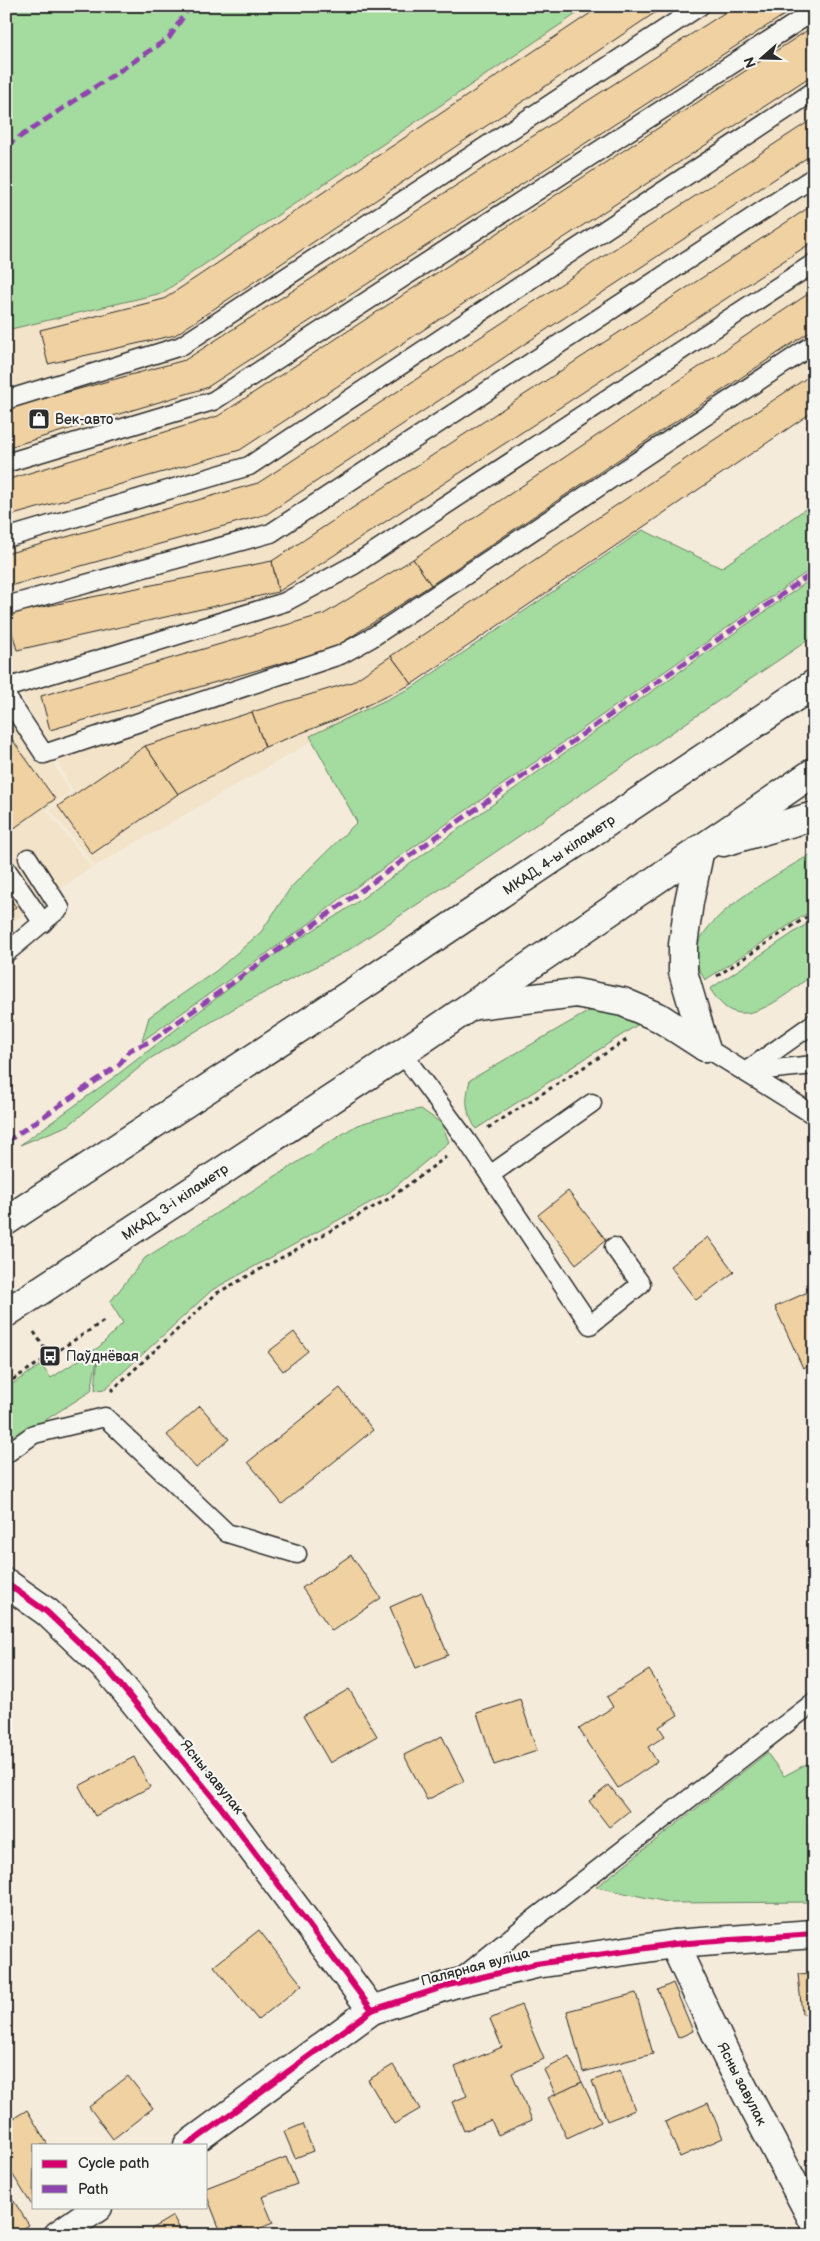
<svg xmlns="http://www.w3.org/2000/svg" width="820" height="2241" font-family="'Balsamiq Sans',sans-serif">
<rect width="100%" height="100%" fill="#f4ebda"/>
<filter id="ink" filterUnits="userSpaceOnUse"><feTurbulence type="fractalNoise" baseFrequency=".02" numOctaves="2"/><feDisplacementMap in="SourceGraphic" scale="10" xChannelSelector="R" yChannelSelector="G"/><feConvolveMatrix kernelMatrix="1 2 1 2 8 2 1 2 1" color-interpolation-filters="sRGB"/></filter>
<g filter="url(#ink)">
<g fill="#f2e3c9">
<path d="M586,6H814V411L412,684L95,866L50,810L73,791L6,666V329L8,330L162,293Z"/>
<path d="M6,679L70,792L46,810L92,867L6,926Z"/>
</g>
<g fill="#a4db9f" stroke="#688365">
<path d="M6,6H588L162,293L7,330Z"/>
<path d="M814,503V567L345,895L310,923L142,1041L149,1017L216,971L261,932L291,887L357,822L310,736L413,687L643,530L721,568Z"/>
<path d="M814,577V636L469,870L347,951L238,1006L151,1058L69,1125L20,1145L117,1075L263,962L353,905L560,756Z"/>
<path d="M814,852V909L705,980C700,972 695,962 696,952C702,913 783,872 814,852Z"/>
<path d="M814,919V974C792,989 752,1028 725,1007C719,1002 714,995 710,989Z"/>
<path d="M613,1010L645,1020L476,1129C465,1109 465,1102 470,1080L589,1011Z"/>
<path d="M421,1109L441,1123L449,1142L389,1192L212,1290L105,1389L95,1390L98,1355L91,1391L6,1445V1388L41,1365L51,1378L99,1347L123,1323L110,1302L145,1258L357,1125L390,1115Z"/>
<path d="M767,1753L784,1776L814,1760V1902L672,1903L596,1887Z"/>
</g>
<g fill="#efd1a2" stroke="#2b2b2b">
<path d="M601,6H665L175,335L48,364L40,330L164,299Z"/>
<path d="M735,6H798L206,388L6,448V409L185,360Z"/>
<path d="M814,26V74L240,450L6,517V480L218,416Z"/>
<path d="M814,118V153L267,514L6,587V554L258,483Z"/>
<path d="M814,204V241L278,592L272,561Z"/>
<path d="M814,290V329L431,585L413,559Z"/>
<path d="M814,373V411L412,684L391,656Z"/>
<path d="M413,559L431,585L334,648L50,730L41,696L324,614Z"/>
<path d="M272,561L278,592L17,650L7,614Z"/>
<path d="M391,656L412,684L340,718L265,747L252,712L352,682Z"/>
<path d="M252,712L265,747L178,794L145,746Z"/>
<path d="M6,731L55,799L6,834Z"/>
<path d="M145,746L178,794L92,854L58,806Z"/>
<path d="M6,893L16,907L6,914Z"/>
<path d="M568,1191L606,1240L576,1264L538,1215Z"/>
<path d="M708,1237L734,1272L696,1300L670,1266Z"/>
<path d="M814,1289V1363L803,1368L775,1307Z"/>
<path d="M294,1332L308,1351L283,1371L268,1352Z"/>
<path d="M340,1388L373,1430L282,1504L248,1462Z"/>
<path d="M200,1406L229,1439L196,1468L167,1435Z"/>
<path d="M351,1555L381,1598L332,1631L302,1588Z"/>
<path d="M422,1593L448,1655L416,1668L390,1607Z"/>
<path d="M649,1670L678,1715L659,1727L665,1736L648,1747L657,1762L618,1788L579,1729L613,1707L607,1697Z"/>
<path d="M349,1689L377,1736L330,1763L303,1716Z"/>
<path d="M520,1699L537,1751L494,1765L477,1713Z"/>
<path d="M442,1736L464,1781L427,1800L404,1755Z"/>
<path d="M134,1757L150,1787L95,1816L79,1786Z"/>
<path d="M609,1785L629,1811L609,1827L589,1801Z"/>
<path d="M259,1930L302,1985L258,2020L214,1966Z"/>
<path d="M814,1973V2013L802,2014L798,1974Z"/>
<path d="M673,1983L693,2031L678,2038L658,1990Z"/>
<path d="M636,1993L653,2054L583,2072L567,2011Z"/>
<path d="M521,2005L544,2059L512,2073L532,2120L498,2135L491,2120L464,2131L452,2102L467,2096L455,2067L502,2047L490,2019Z"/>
<path d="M569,2057L582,2082L556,2095L544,2070Z"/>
<path d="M393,2065L420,2109L394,2124L368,2080Z"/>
<path d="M620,2070L635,2110L607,2121L592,2081Z"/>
<path d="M128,2076L153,2108L113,2139L89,2107Z"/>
<path d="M582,2082L601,2122L567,2138L548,2098Z"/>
<path d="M708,2103L723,2138L680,2157L665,2122Z"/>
<path d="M27,2110L48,2145H34L33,2207L6,2164V2123Z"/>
<path d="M303,2124L313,2151L295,2158L284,2132Z"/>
<path d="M286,2157L297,2184L262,2197L273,2223L243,2235H222L206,2194V2188Z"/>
<path d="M8,2192L29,2225L13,2235H6V2194Z"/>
<path d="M173,2216L183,2235H154L151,2229Z"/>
</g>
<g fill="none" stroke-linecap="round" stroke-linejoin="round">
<g stroke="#2b2b2b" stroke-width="21">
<g id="service">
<path d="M6,400L181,346L700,6"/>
<path d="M6,463L213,401L814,11"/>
<path d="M6,538L249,466L814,91"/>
<path d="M6,606L271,533L814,177"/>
<path d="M6,688L285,602L354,565L814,263"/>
<path d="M6,696L44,754L340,655L371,638L814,344"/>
<path d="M6,869L43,923"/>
<path d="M6,953L60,908L28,858"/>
<path d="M814,1023L745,1072L814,1115"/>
<path d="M705,1047L745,1072L814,1065"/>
<path d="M402,1053L467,1141L590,1325L641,1284L614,1247"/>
<path d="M490,1175L592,1103"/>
<path d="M6,1454L34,1434L105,1417L227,1533L297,1554"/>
<path d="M460,1979L530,1922L814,1702"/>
</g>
</g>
<g stroke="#2b2b2b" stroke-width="31">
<g id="minor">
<path d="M6,1583L47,1612L109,1671L220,1806L372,2010"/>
<path d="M674,1944L727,2057L814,2222"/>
<path d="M188,2145L372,2010L453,1984L536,1964L674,1944L814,1934"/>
<path d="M58,2235L98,2207"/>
</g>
</g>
<g stroke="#2b2b2b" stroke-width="31">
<g id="trunk">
<path d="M723,842L814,816"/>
<path d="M700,849L689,902L683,945V972L705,1047"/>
<path d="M476,1005L576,993L623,1002L660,1018L705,1047"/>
<path d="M6,1221L304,1025L814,684"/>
<path d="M6,1313L402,1053L814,772"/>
</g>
</g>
<g stroke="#2b2b2b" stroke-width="3" stroke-dasharray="4 4" stroke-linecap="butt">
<path d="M717,976L814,912"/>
<path d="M488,1128L628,1039"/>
<path d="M34,1332L50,1356"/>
<path d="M6,1384L104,1321"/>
<path d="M111,1391L217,1293L390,1198L446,1157"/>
</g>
<use href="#service" stroke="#f6f6f2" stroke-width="18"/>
<use href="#minor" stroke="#f6f6f2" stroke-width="28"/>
<use href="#trunk" stroke="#f6f6f2" stroke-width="28"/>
<g stroke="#8e44ad" stroke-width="5" stroke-dasharray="10 5" stroke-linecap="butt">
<path d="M6,146L169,38L190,6"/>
<path d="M6,1142L119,1065L130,1050L151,1041L429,842L814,572"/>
</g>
<g stroke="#f6f6f2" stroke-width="9">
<g id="cycleway">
<path d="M6,1583L47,1612L109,1671L220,1806L372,2010"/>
<path d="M188,2145L372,2010L453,1984L536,1964L674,1944L814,1934"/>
</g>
</g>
<use href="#cycleway" stroke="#d6006c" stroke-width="6"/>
</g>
</g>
<defs>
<g id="shop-square" transform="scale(1.125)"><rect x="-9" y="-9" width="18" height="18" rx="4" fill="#2b2b2b" stroke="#f6f6f2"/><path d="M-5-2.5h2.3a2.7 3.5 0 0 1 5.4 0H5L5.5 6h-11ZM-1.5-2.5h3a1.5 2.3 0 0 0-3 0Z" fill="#fff"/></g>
<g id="bus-square" transform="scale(1.125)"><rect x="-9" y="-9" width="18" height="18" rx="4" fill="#2b2b2b" stroke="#f6f6f2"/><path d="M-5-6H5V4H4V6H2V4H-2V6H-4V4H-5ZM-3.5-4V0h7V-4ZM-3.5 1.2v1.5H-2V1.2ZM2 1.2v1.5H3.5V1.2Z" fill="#fff"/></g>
</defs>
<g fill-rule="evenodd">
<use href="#shop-square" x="39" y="419"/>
<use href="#bus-square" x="50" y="1356"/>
</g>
<g text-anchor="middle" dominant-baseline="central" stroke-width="4.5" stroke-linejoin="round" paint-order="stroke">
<g font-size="14" fill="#2b2b2b" stroke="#f6f6f2" text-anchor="start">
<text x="55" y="419">Век-авто</text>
<text x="66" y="1356">Паўднёвая</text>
</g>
<g font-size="14" fill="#2b2b2b" stroke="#f6f6f2">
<text transform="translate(559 855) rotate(-34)">МКАД, 4-ы кіламетр</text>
<text transform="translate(175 1202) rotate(-34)">МКАД, 3-і кіламетр</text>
<text transform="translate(212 1777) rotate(51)">Ясны завулак</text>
<text transform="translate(475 1967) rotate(-15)">Палярная вуліца</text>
<text transform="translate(742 2084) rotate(63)">Ясны завулак</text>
</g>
</g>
<rect width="820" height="2241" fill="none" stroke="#f6f6f2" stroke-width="25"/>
<rect x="12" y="12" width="795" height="2216" fill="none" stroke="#2b2b2b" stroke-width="2" filter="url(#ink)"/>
<rect x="32" y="2144" width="175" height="65" fill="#f6f6f2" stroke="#a5a5a2"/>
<rect x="42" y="2160" width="25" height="8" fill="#d6006c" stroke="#a5a5a2"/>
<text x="78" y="2168" font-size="15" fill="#2b2b2b">Cycle path</text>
<rect x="42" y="2185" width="25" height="8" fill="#8e44ad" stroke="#a5a5a2"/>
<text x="78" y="2194" font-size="15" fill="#2b2b2b">Path</text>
<g transform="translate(762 58) rotate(250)" stroke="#f6f6f2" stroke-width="4" paint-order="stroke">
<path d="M0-4L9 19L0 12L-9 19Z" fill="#2b2b2b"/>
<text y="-8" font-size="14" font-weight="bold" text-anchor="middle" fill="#2b2b2b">N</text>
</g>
</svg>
